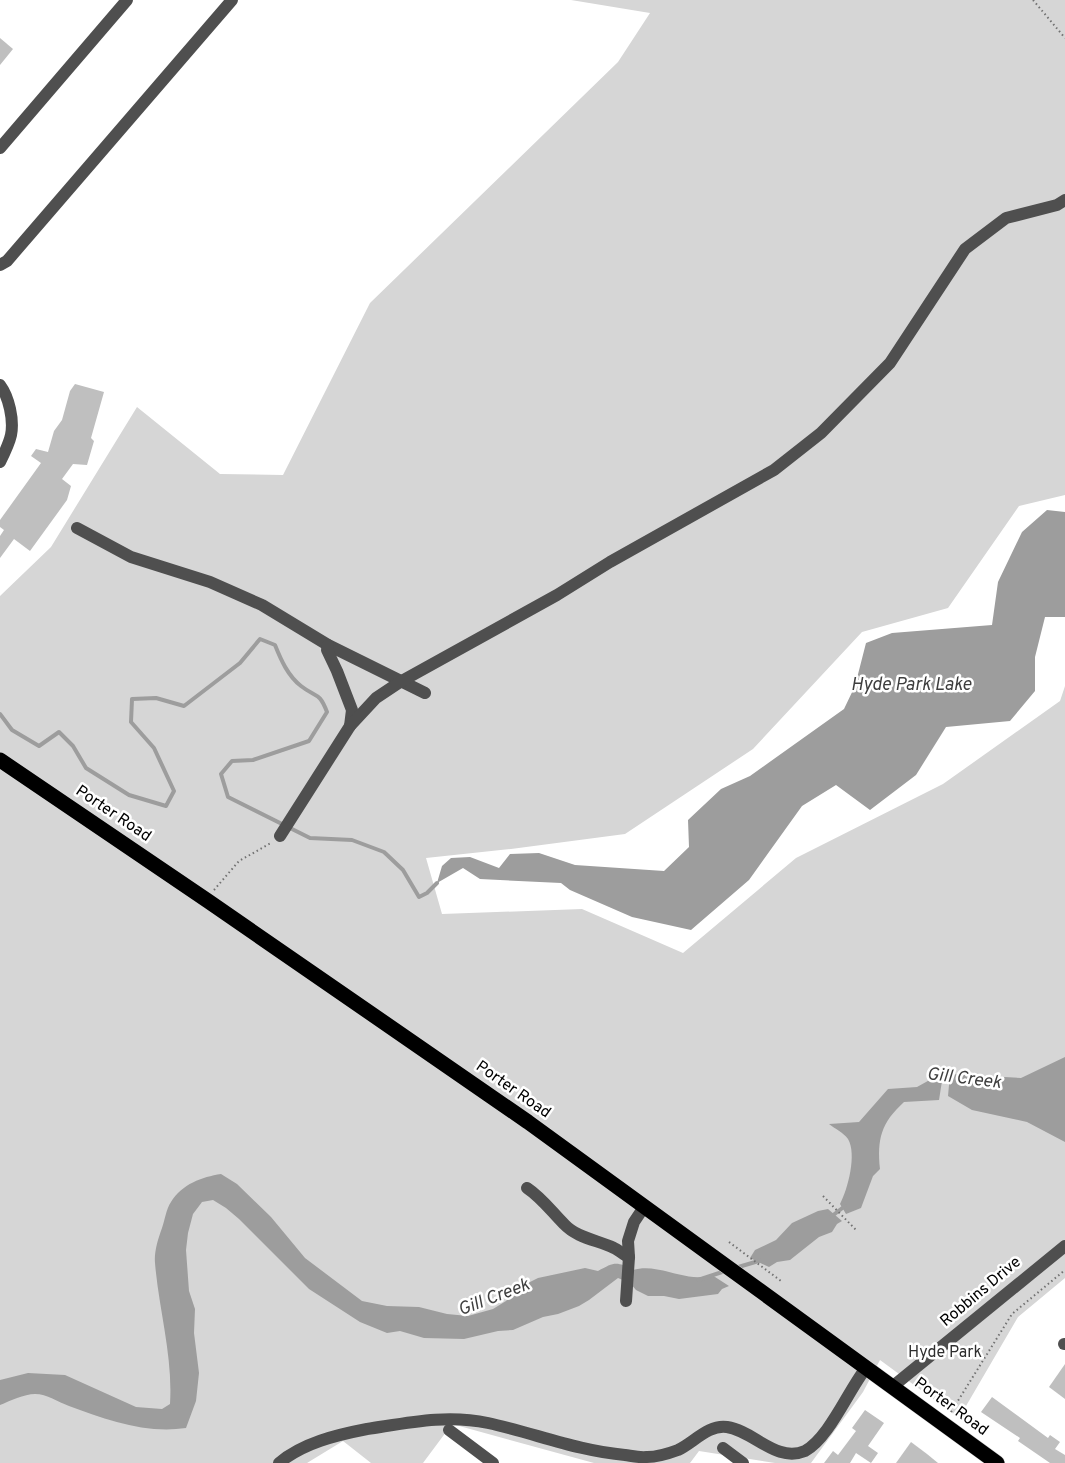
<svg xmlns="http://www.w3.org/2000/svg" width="1065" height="1463" font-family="Overpass,sans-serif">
<rect width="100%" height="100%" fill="#fff"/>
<path fill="#d6d6d6" d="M571,0H1065V495L1019,506L948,608L862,632L753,749L625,834L511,849L426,858L442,914L582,909L683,953L796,858L943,784L1060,701L1065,686V1278L1018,1317L959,1418L880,1360L863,1392L811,1463H775L699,1451L690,1463H594L452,1424L423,1463H371L343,1441L307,1463H0V596L51,547L137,407L220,474L283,475L370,303L618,62L650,13Z"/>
<g fill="#9d9d9d">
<path d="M1047,510L1065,512V617H1045L1035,657V691L1010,721L946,727L916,775L870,810L836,785L802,806L749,880L691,930L632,917L570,890L561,883L480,879L463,868L437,883L442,866L451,858L470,857L499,868L510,854L539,853L575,865L664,871L689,847L688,820L721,789L750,776L844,709L855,686L866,643L892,633L992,625L998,582L1022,532Z"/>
<path d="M1065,1057V1142L1027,1122L972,1110L948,1096L950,1074L1021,1078Z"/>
<path d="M935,1077L942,1081L939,1100L904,1102C881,1123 877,1139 880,1169L873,1176L861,1208L846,1214L840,1204C848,1189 857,1154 848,1139C843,1132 835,1129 829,1124L859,1122L888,1089L917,1087Z"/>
<path d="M221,1174L237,1184L271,1217L305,1258L362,1301L387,1306L419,1307L447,1314L468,1316L493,1309L506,1301L518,1288L538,1278L585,1268L598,1271C614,1262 617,1261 633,1270C659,1262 686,1284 712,1275L729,1286L722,1289L718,1294L679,1299L664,1296H648L636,1290L630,1283L618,1278L589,1300L579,1306L558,1314L543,1317L513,1330L498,1331L464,1339L424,1338L400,1331L387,1333L360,1322L309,1289L239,1219L226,1208L213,1200L202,1202L193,1214L188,1233L186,1250L189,1291L195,1309L194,1333L199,1373L196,1401L186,1428C146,1434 106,1420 69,1406C58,1402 47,1394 35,1394C24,1394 10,1401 0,1405V1380L28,1373L65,1375L136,1407L162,1409L170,1404C173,1356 159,1311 155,1263C154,1252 158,1239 162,1228C165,1220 166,1209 171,1202C182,1184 202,1177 221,1174Z"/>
<path d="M828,1209L842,1221L837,1224L832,1232L819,1237L790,1260L777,1262L769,1267L750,1258L755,1250L776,1240L792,1223L818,1211Z"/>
</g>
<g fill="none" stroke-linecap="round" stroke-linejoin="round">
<g stroke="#9d9d9d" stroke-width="4">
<path d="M0,714L12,730L39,746L59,732L73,746L86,768L129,795L166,806L174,791L154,748L131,722L132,699L156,698L184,706L240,663L260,639L275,645C281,660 288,676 301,686C316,698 319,691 327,712L309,741L253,760L232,761L221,774L228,797L310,838L352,840L384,852L403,870L419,897L427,893L437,883"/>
<path d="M832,1216L845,1206"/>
<path d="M735,1268L762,1260"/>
<path d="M698,1280L725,1271"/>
</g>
</g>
<g fill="#bfbfbf">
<path d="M0,38L13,49L0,65Z"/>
<path d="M75,384L104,392L91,438L94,441L87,465L73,464L62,479L71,486L67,500L30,551L14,539L0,558V536L4,530L0,527V520L41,463L31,456L36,449L48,452L54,431L62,420L70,391Z"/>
<path d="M1065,1364V1399L1049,1387Z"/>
<path d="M992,1397L1048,1438L1050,1435L1060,1442L1055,1449L1065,1455V1463H1050L1018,1441L1020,1438L981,1412Z"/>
<path d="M865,1410L884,1423L868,1446L878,1453L871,1463L856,1453L850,1463H824L833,1451L838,1455L856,1431L852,1428Z"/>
<path d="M911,1442L927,1454L938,1463H896Z"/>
</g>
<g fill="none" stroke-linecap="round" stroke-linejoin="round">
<g stroke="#dbdbdb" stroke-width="16">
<path id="major" d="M0,760L208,901L528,1122L997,1463"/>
</g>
<g stroke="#717171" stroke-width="2" stroke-dasharray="1.5 3" stroke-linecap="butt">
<path d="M1033,0L1065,38"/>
<path d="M214,890L239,861L271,843"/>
<path d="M823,1196L857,1231"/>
<path d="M729,1242L781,1281"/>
<path d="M951,1412L1012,1314L1065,1270"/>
</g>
<g stroke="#4f4f4f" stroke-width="12">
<path d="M0,148L127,0"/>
<path d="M0,265L7,261L232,0"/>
<path d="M0,385C9,397 14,420 11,435C9,444 4,454 0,462"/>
<path d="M77,528L131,557L210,582L262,605L328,645L425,693"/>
<path d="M328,645L327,650L337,671L352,710L350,726"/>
<path d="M280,836L350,726L376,698L400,682L557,595L610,562L774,470L821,433L890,363L965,249L1006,218L1057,205L1065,200"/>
<path d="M527,1188C542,1198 551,1211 564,1224C577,1238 597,1240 614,1248C619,1250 623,1255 629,1257"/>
<path d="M626,1301L629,1257L628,1241L634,1222L644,1207"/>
<path d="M1064,1344H1065"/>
<path d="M892,1387L1065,1246"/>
<path d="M449,1430L493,1463"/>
<path d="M723,1448L743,1463"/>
<path d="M279,1463C303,1443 336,1435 367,1429C407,1423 446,1414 488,1423C534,1433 578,1451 625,1455C632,1456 640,1458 647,1457C656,1457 670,1453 678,1450C693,1443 709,1424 727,1427C754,1431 776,1463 805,1451C829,1438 848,1391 866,1368"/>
</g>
<use href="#major" stroke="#000" stroke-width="15"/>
</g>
<g text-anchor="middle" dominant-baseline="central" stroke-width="5" stroke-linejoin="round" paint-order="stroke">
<g font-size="16" fill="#000" stroke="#fff">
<text transform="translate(113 814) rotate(34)">Porter Road</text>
<text transform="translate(513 1090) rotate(35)">Porter Road</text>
<text transform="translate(981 1292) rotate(-40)">Robbins Drive</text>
<text transform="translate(951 1407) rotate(36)">Porter Road</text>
</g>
<g font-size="16" fill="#2d2d2d" stroke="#fff">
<text x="945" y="1353">Hyde Park</text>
</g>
<g font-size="18" font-style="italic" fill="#3e3e3e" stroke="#fff">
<text x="911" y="685">Hyde Park Lake</text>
<text transform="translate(964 1079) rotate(7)">Gill Creek</text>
<text transform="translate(494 1298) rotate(-21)">Gill Creek</text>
</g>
</g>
</svg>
